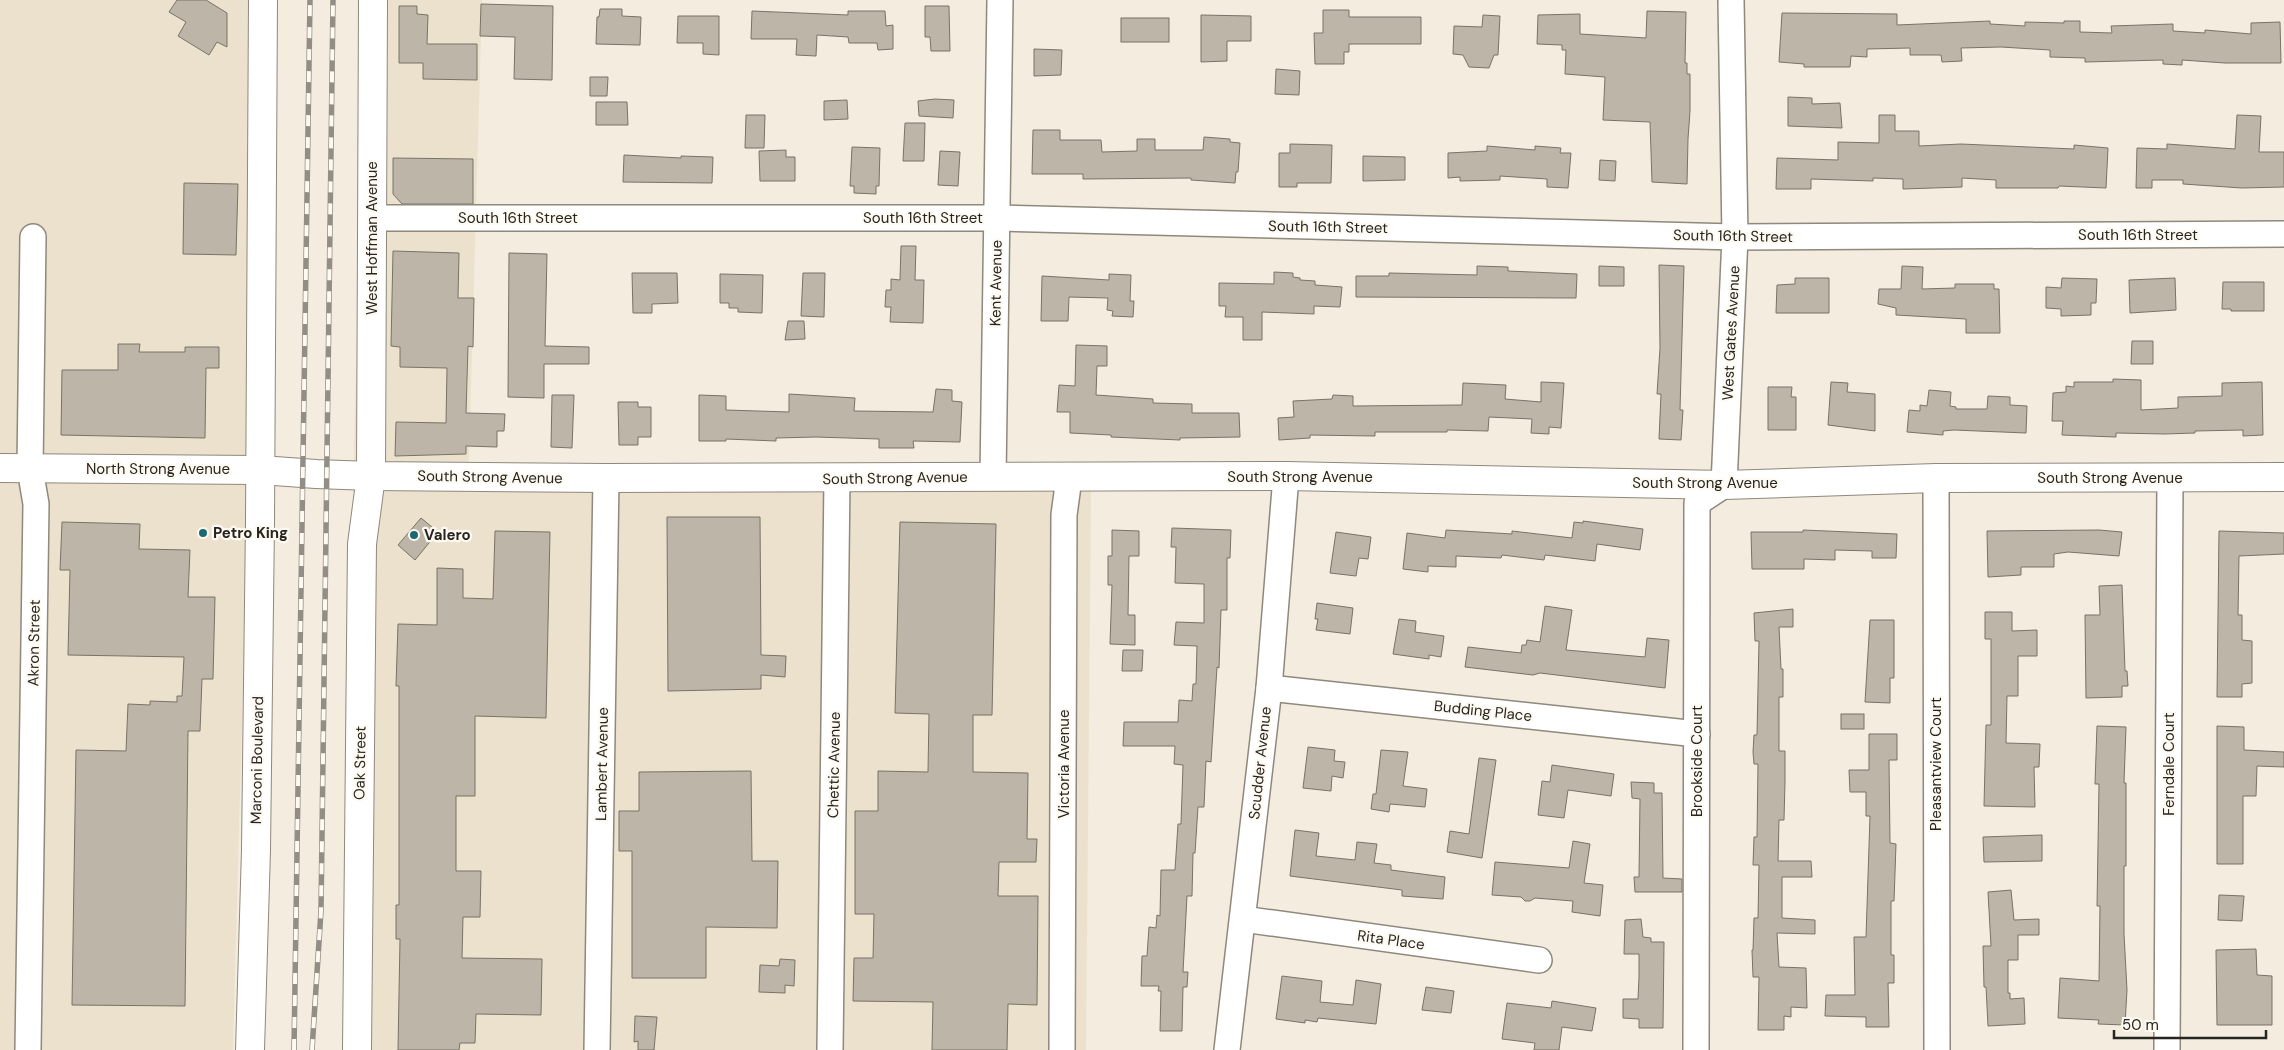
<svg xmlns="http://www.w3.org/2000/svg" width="2284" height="1050" font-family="'DM Sans',sans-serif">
<rect width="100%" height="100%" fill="#f3ecdf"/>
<g fill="#ece1cd">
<path d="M0,0H256L254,283L233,1050H0Z"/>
<path d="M366,0H482L468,492L1091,491L1086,1050H353L354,446Z"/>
</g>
<g fill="#bcb5a8" stroke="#797367">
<path d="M177,0H206L227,13V47L217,42L209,55L178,36L186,22L169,12Z"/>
<path d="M481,4L553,6L552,80L514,79L515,37L480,36Z"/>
<path d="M399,6H417V14L428,15L427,44H477V80L423,79V63H399Z"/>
<path d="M925,6H949L950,51H931L930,37H925Z"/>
<path d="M600,9H622V16L641,17L640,45L596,44L597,17H599Z"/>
<path d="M1323,10H1349V17H1421V44H1349V52H1344V64H1315L1314,33H1323Z"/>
<path d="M752,11L848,15V11H885L886,26L893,25V49L878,50L877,43H849L848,37L817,35L816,56L796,55L797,39H751Z"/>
<path d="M1647,11L1686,12L1685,63H1687V74H1690V111L1688,139L1687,184L1652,182L1650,122L1603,120L1605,77L1565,74L1566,50H1562V45L1537,44L1538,15L1580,14V34L1646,38Z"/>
<path d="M1782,13L1897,14V25L1990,21V24L2025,26V22L2064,23V21H2080V32L2112,33L2111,26L2173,24V31L2205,33V30L2251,34V23L2280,22L2281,63H2225L2182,60V65L2163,64V60L2085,62V58L2050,57V50L2001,47L1961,48L1962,61L1942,62L1941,55H1910V48L1867,49V57L1851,56L1850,67H1804V64L1779,62Z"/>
<path d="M1201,15L1251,16V41H1227V61L1201,62Z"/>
<path d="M1483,15L1500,16L1498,55H1494L1489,68L1469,67L1463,55L1453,54L1454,26L1482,27Z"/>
<path d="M678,16H719V55L703,54V43H677Z"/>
<rect x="1121" y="18" width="48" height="24"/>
<path d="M1034,49L1062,50L1061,75L1034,76Z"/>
<path d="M1276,69L1300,71L1299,95L1275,94Z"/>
<path d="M590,77H608L607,96H590Z"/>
<path d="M1788,97L1812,98V104L1840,103L1842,128L1788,126Z"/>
<path d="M935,99L954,100L953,118L919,116L918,101Z"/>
<path d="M847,100L848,119L824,120V101Z"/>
<path d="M596,102H627L628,125H596Z"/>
<path d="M746,115H765L764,148H745Z"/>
<path d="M1879,115H1895V131H1919V146L1961,144L2074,149V145L2108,148L2106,188L2059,186L2058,188H1996V180L1962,178V187L1903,189V179L1873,178V181L1811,179V189H1776L1777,158L1838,160V142L1879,143Z"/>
<path d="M2237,115L2261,116L2259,152H2284V187L2242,188L2183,184V180H2152V188H2136L2137,148L2167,149V144L2235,149Z"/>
<path d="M905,123H925L924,161H903Z"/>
<path d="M1033,130H1060V140H1101L1102,152L1137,151V139H1155V150H1203L1204,137L1230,139V142L1240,143L1238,172H1236L1235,183L1191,180V178L1083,179V174H1032Z"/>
<path d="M1290,144L1332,145L1331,183H1297V187H1279V153H1290Z"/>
<path d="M1487,146L1535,150V146L1561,148L1560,153H1571L1568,188L1547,187V179L1500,176V180L1460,181V177L1448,178V153L1487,151Z"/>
<path d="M852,147L880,148L879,186H876V194L854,193V186H850Z"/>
<path d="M786,150V157H795V181H760L759,151Z"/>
<path d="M940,151L960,152L958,186L938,185Z"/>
<path d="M624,155L681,158V156L713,157L712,183L623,182Z"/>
<path d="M1363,156L1405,157V180L1363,181Z"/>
<path d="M393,158L473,159V204H402L393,194Z"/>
<path d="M1600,160L1616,161L1615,181L1599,180Z"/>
<path d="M184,183L238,184L236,255L183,254Z"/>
<path d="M901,246H916L915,280H924L923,323L890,322L891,307H885L886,290H891V279L900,280Z"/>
<path d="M393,251L459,253L458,298H474L473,347L468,346L466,413L505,414L504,431H497V447L466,446V454L395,456L396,422L446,423L447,368L400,367V347L391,346Z"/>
<path d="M509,253L547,254L545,346L589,347V364H544V398L508,397Z"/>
<path d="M1659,265L1684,266L1680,410H1683L1681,440L1659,439L1661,394H1657L1660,348Z"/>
<path d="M1477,266L1508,267V271L1577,274L1576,298L1356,297V276H1389V273L1477,275Z"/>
<path d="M1599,266L1624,267V286H1599Z"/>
<path d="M1902,266L1923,267L1922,289L1955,288V284H1994V289H1999L2000,333H1966V319L1896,315V308L1878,304L1879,289H1901Z"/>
<path d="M1274,272L1293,273V277L1300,278V280L1315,281V285L1342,287L1340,307L1314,306V314L1262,312V340H1243V317H1225L1226,306H1219V283L1274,284Z"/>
<path d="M632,273H677L678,303L652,304V313H633Z"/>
<path d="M803,273H825L824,317L801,316Z"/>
<path d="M720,274L763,275L762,313L738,312V308H729V303H720Z"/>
<path d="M1109,274L1131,275L1130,301H1134L1133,317L1112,316L1113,311L1107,310L1108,298L1069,297L1068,321H1041L1042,276L1109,280Z"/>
<path d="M1795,278H1829V313H1776L1777,285L1795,284Z"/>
<path d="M2062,278L2097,279L2096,303H2091V315L2061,316V309L2046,308V287L2061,288Z"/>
<path d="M2175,278L2176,310L2130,313L2129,280Z"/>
<path d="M2223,282H2264V311H2231V309H2222Z"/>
<path d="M788,321H804L805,339L785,340Z"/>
<path d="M2132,341H2153V364H2131Z"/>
<path d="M118,344H140L139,352H185V347H219V368H206L205,438L61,435L62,370H118Z"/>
<path d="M1076,345L1107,346V366H1097L1096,395L1153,399V403L1192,404V413H1239L1240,437L1180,438V440L1111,437V435L1070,433V412H1057L1059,385L1075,386Z"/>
<path d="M2113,379L2141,380V410L2178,408V397L2222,396V383L2262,382L2263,435L2243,436V430L2195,431V433L2165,434L2116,433V437L2062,435L2063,421H2052L2053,393L2066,392V386L2074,387V382H2113Z"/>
<path d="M1541,382L1564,383L1561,428L1549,427V434L1531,433L1532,419L1489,417L1488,431L1447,430V432H1375V436L1310,435V438L1279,440L1278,418L1294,417L1293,401L1332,399L1333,395L1353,396V406L1462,405L1463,383L1506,385L1505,399L1541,402Z"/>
<path d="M1831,382L1848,383L1847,392L1875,394V431L1828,425Z"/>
<path d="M1768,387H1792L1791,397H1796V430H1768Z"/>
<path d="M936,389L952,390V401L962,402L960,442L913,441L914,448H879V439L816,437L776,438V441L726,439V441H699V395L726,396V410L789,412V394L855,398L854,411L933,412Z"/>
<path d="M1929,390L1951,392L1950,406L1956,407V409H1987L1988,396L2010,397V405L2027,406L2026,433L1954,430L1943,431V435L1907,432L1909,410L1920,411V405L1927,406Z"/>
<path d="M552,395H574L572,448L551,447Z"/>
<path d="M618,402H638V407H651V437H638V445H619Z"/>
<path d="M667,517H760L761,655L786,656L785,677L761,675V689L668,691Z"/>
<path d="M421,518L438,532L415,560L398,545Z"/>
<path d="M1583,521L1643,529L1640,550L1597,544L1595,561L1545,555L1544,560L1502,555L1501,558L1456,556V567L1428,566V572L1403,569L1407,533L1445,538L1446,530L1512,534V531L1572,538L1574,522L1583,523Z"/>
<path d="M62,522L140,524L139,549L190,550L188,597H215L213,679H202L200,731H188L185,1006L72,1005L76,750L126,751L128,704L150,705V701L177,702V696H182L184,657L68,655L70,570H60Z"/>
<path d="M900,522L996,524L992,715H973V772L1028,773L1027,839H1037L1036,862H999L998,896H1038L1037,1005L1008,1004L1007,1050H932L933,1002L853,1001L854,958H873L874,914H855V811H878V771L928,772L929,714L895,713Z"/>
<path d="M1172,528L1231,530L1230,558H1227V610H1221L1219,668L1217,667L1211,762L1206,761L1204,807H1198L1195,853H1193L1192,896H1187L1183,972H1188L1187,987H1183L1182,1031H1160L1161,991H1158L1159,986H1141L1142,956H1147L1149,927L1156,928L1157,915L1160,916L1161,870H1175L1178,824H1181L1183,765L1174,764L1175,746H1123L1124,722H1178L1179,700L1192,701L1193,684H1196L1197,646L1174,645L1176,622L1204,623V584L1175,583L1176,547H1171Z"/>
<path d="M1112,530L1139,531V556H1129L1128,615H1135V645L1110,644L1112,585H1108V556H1112Z"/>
<path d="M1803,530L1897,534L1896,558H1872V551L1835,550V560L1804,559V569H1752L1751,532H1803Z"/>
<path d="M2099,530L2122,532L2119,556L2068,552L2054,554V567H2021V575L1988,577L1987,531Z"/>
<path d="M495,531L550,532L546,718L475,716V796H456V871H481L480,917H463L462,958L542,959L541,1015L476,1014L475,1043H460L459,1050H398L400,939H396V905H399V686H396L398,624L437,625V568L463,569V598L493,599Z"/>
<path d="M2219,531L2284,533V554L2239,556L2238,615H2242V640L2252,641V683L2242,684V697H2217Z"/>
<path d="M1336,532L1371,537L1368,559L1359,558L1356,576L1330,573Z"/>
<path d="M2122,585L2125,671H2127L2128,686H2122V697L2086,698L2085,615H2100L2099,586Z"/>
<path d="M1317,603L1353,608L1350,634L1316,630L1318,619H1315Z"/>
<path d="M1545,606L1572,610L1566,650L1645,657L1647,638L1669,640L1665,688L1540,673L1533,675L1465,667L1468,647L1521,653L1522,645H1526L1527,640L1540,642Z"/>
<path d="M1793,609V627H1779L1781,669H1783V697H1779V751H1785V781L1784,820H1779L1778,861H1811L1812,877H1782V918L1815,920V934L1777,933L1779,967L1806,968L1807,1008L1791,1007V1017L1784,1016V1030H1758L1759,977H1753L1752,950H1753L1754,918H1758L1759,865H1753L1754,837H1757L1758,764H1754L1753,752L1754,735H1757L1759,641H1755L1754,613Z"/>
<path d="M1985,612H2012V631L2037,630V656H2018V696H2007L2006,743L2040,744L2039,767H2034L2035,807L1984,806L1986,725H1991V639H1985Z"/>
<path d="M1399,619L1416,621L1415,632L1444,636L1441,657L1429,655V659L1393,654Z"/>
<path d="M1870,620H1894V678H1890V703L1865,702Z"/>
<path d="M1123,650H1143L1142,671H1122Z"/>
<rect x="1841" y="714" width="23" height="15"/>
<path d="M2097,726L2126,727L2124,783H2126V866H2124V934L2127,990L2125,1025L2098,1024L2099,1020L2058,1018L2060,978L2099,981L2100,906H2097L2099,784H2095Z"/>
<path d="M2217,726L2244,727V750L2284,752V767L2257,766L2256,796H2243V864H2217Z"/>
<path d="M1869,734H1897V760H1889L1890,843L1896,844L1894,901H1891V955H1894V983H1888L1889,1027H1866V1017L1825,1016L1826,995H1855L1854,937H1866L1870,816H1866V792H1850L1849,770H1869Z"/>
<path d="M1308,747L1335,750L1334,761L1345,762L1343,778L1332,776L1331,791L1303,788Z"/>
<path d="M1381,750L1408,752L1403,786L1427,789L1425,807L1390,804L1389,812L1371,809L1373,794H1376Z"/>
<path d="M1479,758L1496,760L1482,858L1447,852L1450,831L1469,834Z"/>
<path d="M1552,765L1614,774L1611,796L1568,790L1564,818L1538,815L1542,781L1550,782Z"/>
<path d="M751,771L752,861H778L777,928L706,927V978H632V851H619V811H639V772Z"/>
<path d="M1631,782L1654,783V793H1662L1663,878L1682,879V892H1635L1634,877H1639L1640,799L1632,798Z"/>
<path d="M1295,830L1319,833L1316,856L1355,860L1357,842L1377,844L1374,863L1391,865V870L1445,877L1443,899L1402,896V890L1290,876Z"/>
<path d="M2042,835V861L1984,862L1983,837Z"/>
<path d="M1573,841L1590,844L1584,883L1603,885L1600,916L1572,912L1573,901L1535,898L1530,901H1525L1521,897L1492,895L1495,862L1569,868Z"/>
<path d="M2011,890L2014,920L2039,919V935H2018V960H2008V993H2010V999L2024,998L2025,1024L1988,1026L1986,987H1984L1983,946H1991L1988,892Z"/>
<path d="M2219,895L2244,896L2242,921L2218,920Z"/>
<path d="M1641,919L1643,937L1651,938V942H1664L1663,1028H1639V1019L1623,1018V999H1638L1639,977V954H1624L1625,920Z"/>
<path d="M2256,949L2257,975L2272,976V1025H2217L2216,950Z"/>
<path d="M780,959L795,960L794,986L785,985V993L759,992L760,965L779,966Z"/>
<path d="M1282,976L1322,981L1320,1002L1353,1005L1356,980L1381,984L1376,1024L1318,1018L1317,1022L1305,1020V1023L1276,1019Z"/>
<path d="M1426,987L1454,991L1451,1013L1422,1010Z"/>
<path d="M1552,1001L1596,1008L1592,1031L1562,1027L1559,1050H1534L1535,1043L1502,1039L1507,1003L1551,1008Z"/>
<path d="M635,1016L657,1017L654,1050H638V1041L634,1042Z"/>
</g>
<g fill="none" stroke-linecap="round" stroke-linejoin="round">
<g stroke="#8f887c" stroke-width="28">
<g id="minor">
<path d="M372,218H997L1735,237L2284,234"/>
<path d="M993,477L1000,0"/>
<path d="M1936,478L1937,1050"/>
<path d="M1269,688L1697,734"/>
<path d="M1243,919L1539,960"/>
<path d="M28,1050L36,504L30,469L33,237"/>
<path d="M597,1050L606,478"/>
<path d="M830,1050L837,479"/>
<path d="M1062,1050L1064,515L1069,478"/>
<path d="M1227,1050L1269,688L1286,476"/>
<path d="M1696,1050L1697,503L1724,485L1735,237L1731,0"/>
<path d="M2167,1050L2170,478"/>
</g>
</g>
<g stroke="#8f887c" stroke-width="30">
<g id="tertiary">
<path d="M0,468L261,470L316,474L371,476L606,478L1286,476L1724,485L1936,478L2284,477"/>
<path d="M250,1050L256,850L260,521L263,0"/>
</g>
</g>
<g stroke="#8f887c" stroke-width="30">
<path id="secondary" d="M357,1050L362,544L371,476L373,0"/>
</g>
<use href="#minor" stroke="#fff" stroke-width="25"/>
<use href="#tertiary" stroke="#fff" stroke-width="28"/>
<use href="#secondary" stroke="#fff" stroke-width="28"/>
<g stroke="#928e85" stroke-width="5.5">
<g id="rail">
<path d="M294,1050L310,0"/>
<path d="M312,1050L321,911L333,0"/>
</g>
</g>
<use href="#rail" stroke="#fefaf2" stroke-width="4" stroke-dasharray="11" stroke-linecap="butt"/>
</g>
<g fill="#1b686f" stroke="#fefaf2" stroke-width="2">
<circle cx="203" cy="533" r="5"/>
<circle cx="414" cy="535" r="5"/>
</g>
<g text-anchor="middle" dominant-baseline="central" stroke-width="4.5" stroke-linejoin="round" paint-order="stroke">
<g font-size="15" fill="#272520" stroke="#fefaf2">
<text x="518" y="218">South 16th Street</text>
<text x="923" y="218">South 16th Street</text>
<text transform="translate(1328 227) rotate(1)">South 16th Street</text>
<text x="2138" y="235">South 16th Street</text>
<text transform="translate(1733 236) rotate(1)">South 16th Street</text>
<text transform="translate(372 238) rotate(-90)">West Hoffman Avenue</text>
<text transform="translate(996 283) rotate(-89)">Kent Avenue</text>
<text transform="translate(1731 333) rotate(-87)">West Gates Avenue</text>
<text x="158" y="469">North Strong Avenue</text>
<text transform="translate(490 477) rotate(1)">South Strong Avenue</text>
<text x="1300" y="477">South Strong Avenue</text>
<text transform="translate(895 478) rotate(-1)">South Strong Avenue</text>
<text x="2110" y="478">South Strong Avenue</text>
<text x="1705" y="483">South Strong Avenue</text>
<text transform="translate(34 643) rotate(-89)">Akron Street</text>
<text transform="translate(1483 711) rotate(6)">Budding Place</text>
<text transform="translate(257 760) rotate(-89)">Marconi Boulevard</text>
<text transform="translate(1697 761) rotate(-90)">Brookside Court</text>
<text transform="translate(360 763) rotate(-89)">Oak Street</text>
<text transform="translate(1260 763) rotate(-84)">Scudder Avenue</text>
<text transform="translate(602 764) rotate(-89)">Lambert Avenue</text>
<text transform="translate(1064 764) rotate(-90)">Victoria Avenue</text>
<text transform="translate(1936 764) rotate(-90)">Pleasantview Court</text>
<text transform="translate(2169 764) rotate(-90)">Ferndale Court</text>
<text transform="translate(834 765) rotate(-89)">Chettic Avenue</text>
<text transform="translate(1391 940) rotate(8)">Rita Place</text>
</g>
<g font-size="15" font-weight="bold" fill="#272520" stroke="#fefaf2" text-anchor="start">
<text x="213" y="533">Petro King</text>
<text x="424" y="535">Valero</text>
</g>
</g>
<path d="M2114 1030v8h152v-8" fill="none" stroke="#272520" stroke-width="2.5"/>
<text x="2122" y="1030" font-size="15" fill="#272520" stroke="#fefaf2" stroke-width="4" paint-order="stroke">50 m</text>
</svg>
